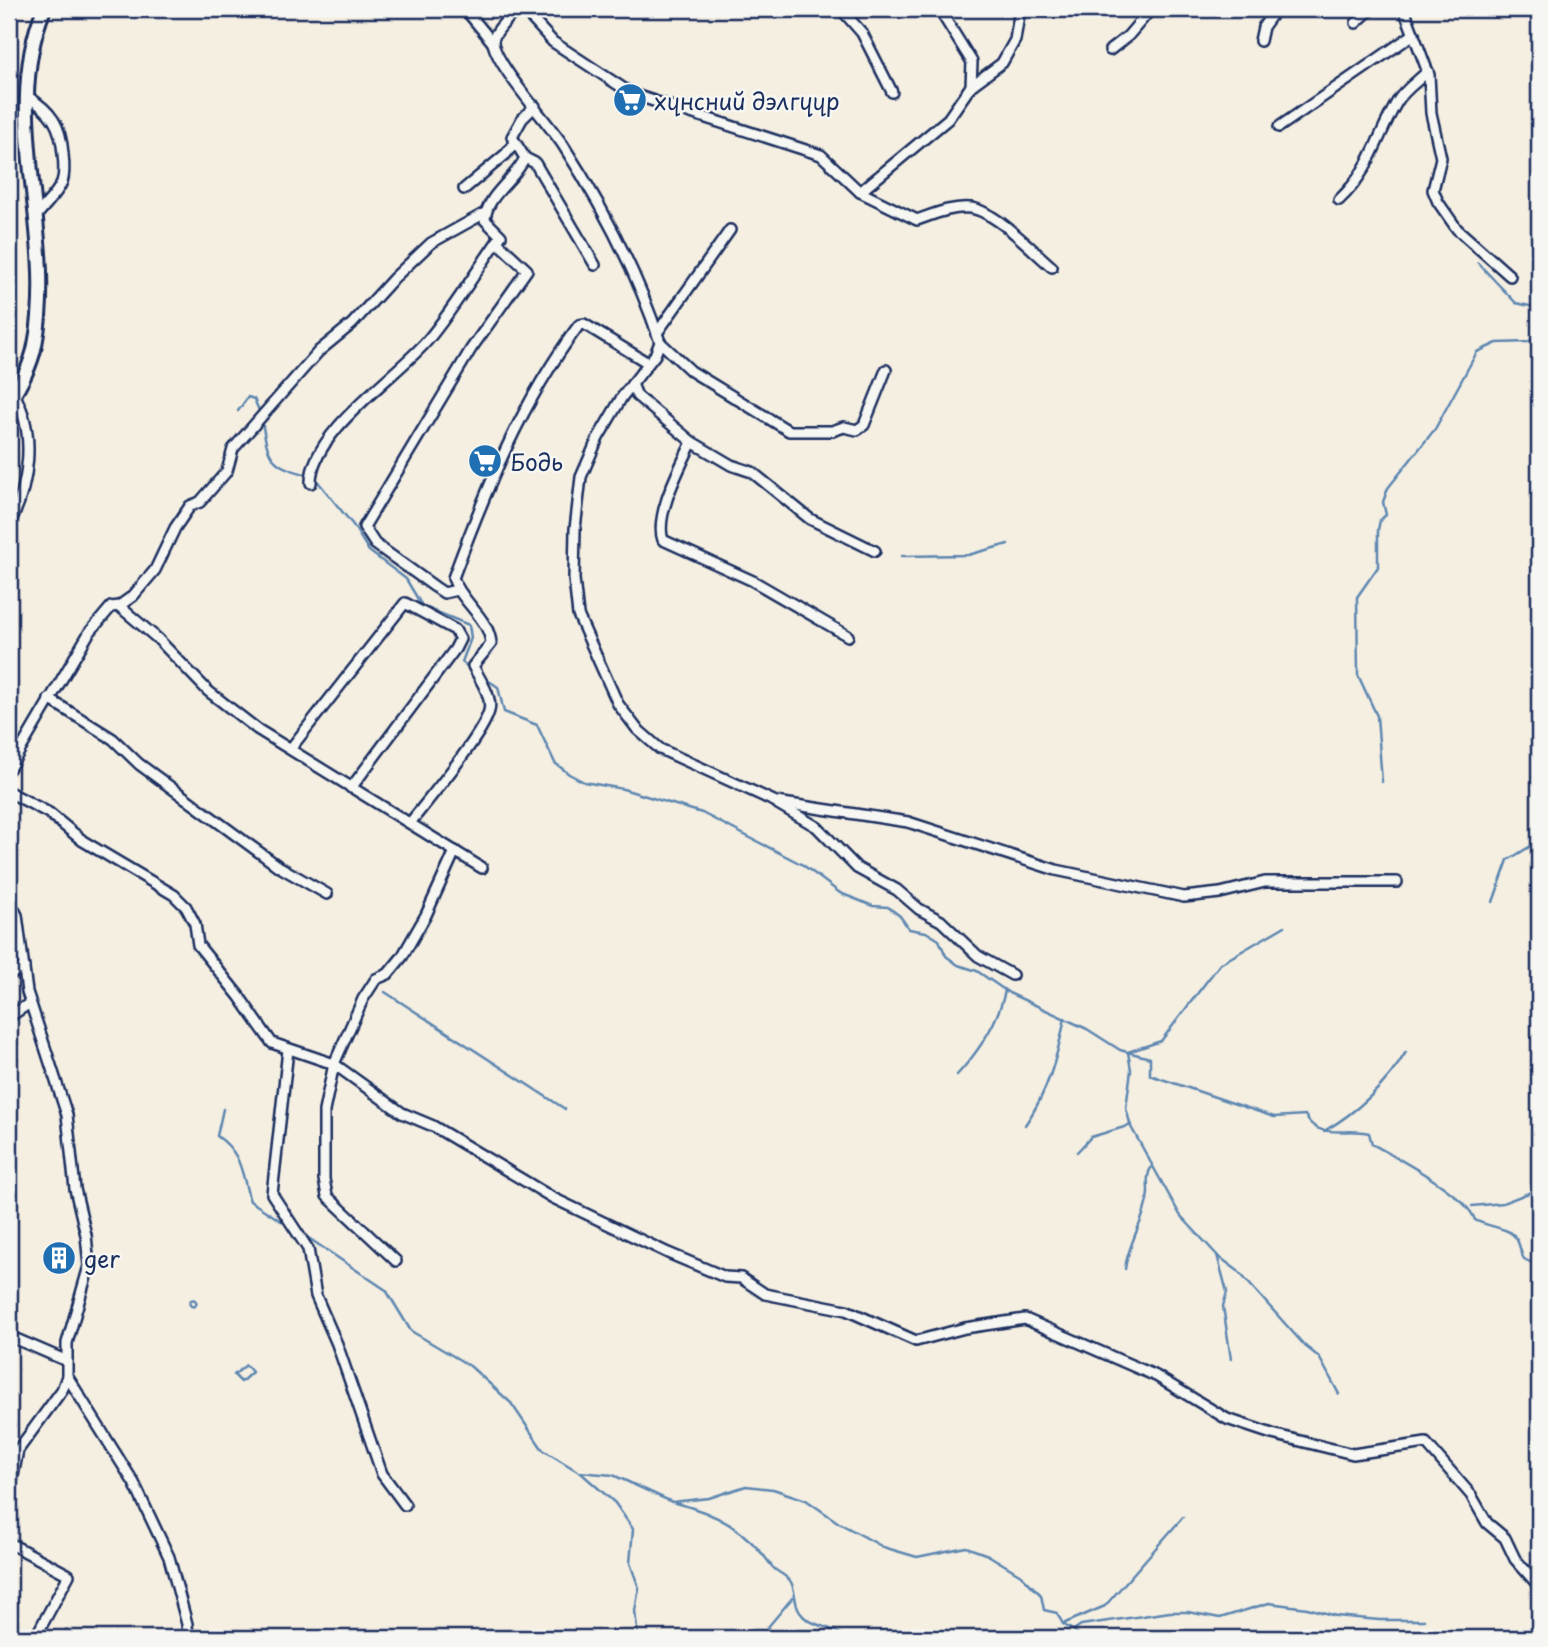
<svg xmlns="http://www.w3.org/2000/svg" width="1548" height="1647" font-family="'Playpen Sans',sans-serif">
<rect width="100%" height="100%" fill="#f5efe2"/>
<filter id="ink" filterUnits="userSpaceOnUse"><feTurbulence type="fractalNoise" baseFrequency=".0143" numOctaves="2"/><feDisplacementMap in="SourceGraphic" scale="14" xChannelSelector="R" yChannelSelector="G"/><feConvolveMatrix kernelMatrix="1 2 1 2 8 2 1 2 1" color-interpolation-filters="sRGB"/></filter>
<g filter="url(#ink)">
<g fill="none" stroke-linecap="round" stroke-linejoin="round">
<g stroke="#5d86b0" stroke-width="2.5">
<path d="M1478,263L1516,303L1539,308"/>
<path d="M238,411L248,397L254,399L261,415"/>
<path d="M262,421C268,458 270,466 309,475"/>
<path d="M315,478L353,525L369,551L406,579L422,606L469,625L471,638L462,662L474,672"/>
<path d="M902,556L968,555L1008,544"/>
<path d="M483,677L498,687L504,712L537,725L555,763L569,774L584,782L623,789L702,813L803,865L840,893L873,906L888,907L900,916L909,929L926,932L939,940L946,956L958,965L977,971L1009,993L1087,1029L1120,1050L1150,1058V1075L1274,1117L1305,1115C1317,1141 1346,1127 1369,1133L1372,1144C1398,1158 1467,1195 1475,1220C1487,1227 1509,1227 1516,1238C1520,1244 1520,1252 1524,1259L1534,1264L1539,1271"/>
<path d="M1382,782L1377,716L1358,675L1357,597L1378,567V530L1380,520L1386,515L1383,502L1388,488L1435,429L1477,352L1497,343L1528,342L1539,335"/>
<path d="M1493,902L1508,860L1539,841"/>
<path d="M385,992L565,1109"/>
<path d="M957,1075C978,1052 998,1022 1005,991"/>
<path d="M223,1109L217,1136C243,1154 241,1173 250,1201L289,1226"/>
<path d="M1025,1125C1048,1092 1057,1057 1065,1018"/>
<path d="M1324,1131C1356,1113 1387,1084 1406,1052"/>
<path d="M1077,1152L1091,1137L1131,1125"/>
<path d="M1472,1206L1503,1203L1539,1189"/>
<path d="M301,1233L386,1290L411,1331L470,1366L511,1403L543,1450L579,1472L613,1475L672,1502L709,1498L746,1486L773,1489L806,1500L839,1523L883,1547L917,1557L966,1547L988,1555L1021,1575L1041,1595L1044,1610L1057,1613L1063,1624L1085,1638"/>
<path d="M1218,1256L1238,1271L1305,1346L1319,1357L1339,1394"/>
<path d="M1125,1269C1128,1242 1146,1219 1148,1193C1148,1183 1146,1175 1152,1166"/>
<circle cx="193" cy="1303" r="3.5"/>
<path d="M1231,1359L1223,1306L1227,1292L1217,1255L1180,1215L1131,1127L1126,1108L1131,1070L1128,1052L1161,1041L1220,964L1285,926"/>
<path d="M246,1365L252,1372L241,1382L234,1375Z"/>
<path d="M581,1473L615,1503L633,1529L630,1563L639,1588L635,1611L638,1638"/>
<path d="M675,1503C717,1513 746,1530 771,1565C775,1572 787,1575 791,1582C797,1594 793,1607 804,1617C816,1628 834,1626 846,1638"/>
<path d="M1063,1624L1105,1606L1183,1517"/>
<path d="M1075,1629L1081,1625L1170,1612H1188L1220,1618L1269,1603L1307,1608L1336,1616L1379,1620H1424"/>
<path d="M766,1638L768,1627L793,1597"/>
</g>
<g stroke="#1b2f5e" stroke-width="14">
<g id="street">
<path d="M465,9L493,43"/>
<path d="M517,9C511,16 492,33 493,43C498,68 547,121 563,145C603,207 637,272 660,342L655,355L622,397L598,438L581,477L575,529L574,579L578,615L618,704L637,729L660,749L776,802L908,822L1056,870L1184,897L1220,893L1265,882H1397"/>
<path d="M523,9L553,42L632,94L821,155L860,192L917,220C934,214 953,206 971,208C996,212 1032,250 1052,267"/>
<path d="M841,9L862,33L892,92"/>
<path d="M939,9L972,62L971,86"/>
<path d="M1404,9L1429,75L1431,113L1441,158L1433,190L1438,202L1457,229L1510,276"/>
<path d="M1356,23L1371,9"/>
<path d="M1260,41L1263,27L1276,9"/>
<path d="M1110,50L1128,36L1151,9"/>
<path d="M27,96C51,111 61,125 63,154C64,163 65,174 62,182C57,195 43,206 35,218"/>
<path d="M1279,127L1414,34"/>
<path d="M525,158L535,163L595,265"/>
<path d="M464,189L506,154L515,142"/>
<path d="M860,192L948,119L971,86L1002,63L1015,40L1020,9"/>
<path d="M1339,200C1371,170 1376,138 1397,102C1404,90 1418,81 1428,71"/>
<path d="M657,333L730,230"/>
<path d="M660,342L691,371L789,431H832L844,427L857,430L864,425L886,370"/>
<path d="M632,384L637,396L692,442C681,466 654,515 663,540L753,581L848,636"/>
<path d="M692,442L731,465L752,472L810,519L875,551"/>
<path d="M311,483C310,433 397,376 427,341C454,309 476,271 501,236L485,220C487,194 514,181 525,158L512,137L522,119L535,106"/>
<path d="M9,525C29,487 37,433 14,394"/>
<path d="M457,590L444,593L435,587L375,544L364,527L471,349L527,270L497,242"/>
<path d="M119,606L158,639L208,691L257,729L482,868"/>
<path d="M49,699L113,739L139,764L278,866L327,894"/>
<path d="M291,748L405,603L455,630L460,639L455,649L351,788"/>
<path d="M9,769L89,633L111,607L119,606L133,596L155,570L175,528L190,506L200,502L227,471L233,449L319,351L352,324L394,278L431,243L485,213"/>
<path d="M9,792L49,813L83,841L174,895L186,907L195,924L198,945L239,996L272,1043L334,1064L402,1113L433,1126L553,1198L668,1253L725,1277L741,1278L765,1294L846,1310L916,1341L965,1328L1025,1319L1156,1376L1227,1419L1272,1434L1353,1454L1426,1443L1471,1495L1487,1523L1505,1538L1515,1559L1539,1586"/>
<path d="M778,804L817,827L857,868L897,890L919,909L941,921L978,956L1012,975"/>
<path d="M410,823C428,800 483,735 489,711C493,697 479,678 473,666L491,644C490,619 461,602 453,578C486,489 522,401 579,325L584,324L648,363"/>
<path d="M9,900L17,915L27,992L67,1115L75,1189L86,1235L89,1266L67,1343V1376L134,1483L169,1557L187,1624L188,1638"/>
<path d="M9,975L24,967"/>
<path d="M9,1017L30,1003"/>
<path d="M288,1050L272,1194L308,1249L316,1296L337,1344L382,1474L405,1505"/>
<path d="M396,1261L327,1196L324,1179V1111L334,1064L363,999L376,979L388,974L402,957L426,915L455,851"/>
<path d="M9,1336L67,1361"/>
<path d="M9,1497L18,1450L62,1390L67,1376"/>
<path d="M9,1543L69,1575L35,1638"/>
</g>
</g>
<g stroke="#1b2f5e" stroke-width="18">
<path id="secondary" d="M9,403C20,385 31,366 35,345C57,235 0,115 44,9"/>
</g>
<use href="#street" stroke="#f6f6f2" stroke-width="9"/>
<use href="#secondary" stroke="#f6f6f2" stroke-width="12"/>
</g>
</g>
<defs>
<g id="supermarket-disc" transform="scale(1.75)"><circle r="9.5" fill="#1f6fb2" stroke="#f6f6f2"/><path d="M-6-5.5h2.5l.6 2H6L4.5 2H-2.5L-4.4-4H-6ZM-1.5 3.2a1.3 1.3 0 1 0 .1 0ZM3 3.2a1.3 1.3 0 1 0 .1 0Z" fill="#fff"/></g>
<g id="building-disc" transform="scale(1.75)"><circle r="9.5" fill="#1f6fb2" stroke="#f6f6f2"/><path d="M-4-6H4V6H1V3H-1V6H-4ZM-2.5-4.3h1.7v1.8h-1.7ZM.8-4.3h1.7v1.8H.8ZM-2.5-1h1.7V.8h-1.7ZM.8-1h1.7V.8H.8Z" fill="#fff"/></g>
</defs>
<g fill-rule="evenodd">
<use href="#supermarket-disc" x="630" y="100"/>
<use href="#supermarket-disc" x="485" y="461"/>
<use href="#building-disc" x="59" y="1258"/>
</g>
<g text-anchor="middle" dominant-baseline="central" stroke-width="5" stroke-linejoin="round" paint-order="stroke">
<g font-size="23" fill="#1b2f5e" stroke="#f6f6f2" text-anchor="start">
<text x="654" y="100">хүнсний дэлгүүр</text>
<text x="510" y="461">Бодь</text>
<text x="84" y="1258">ger</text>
</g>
</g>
<rect width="1548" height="1647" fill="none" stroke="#f6f6f2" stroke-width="35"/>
<rect x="18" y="18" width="1513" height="1612" fill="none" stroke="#1b2f5e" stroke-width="2.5" filter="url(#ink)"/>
</svg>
